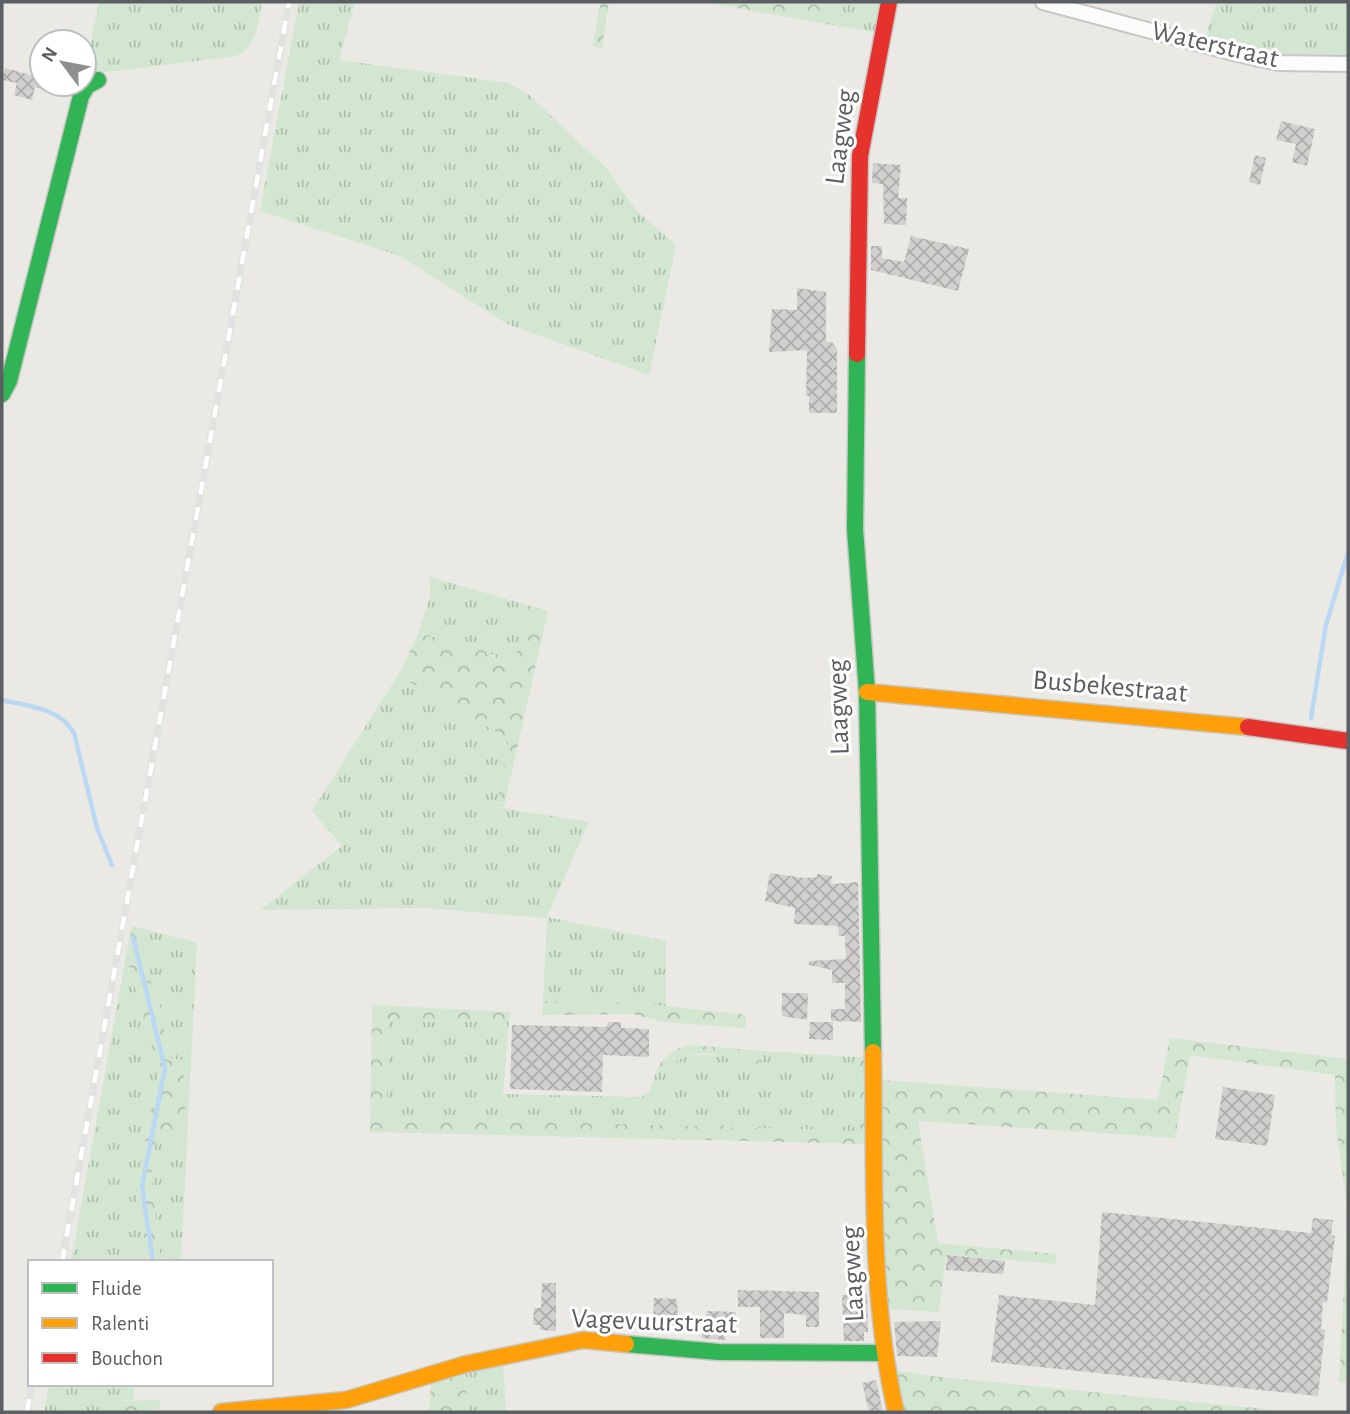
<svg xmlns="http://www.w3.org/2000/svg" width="1350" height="1414" font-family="'Alegreya Sans',sans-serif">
<defs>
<pattern id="grass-tufts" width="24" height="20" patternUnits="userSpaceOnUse" patternTransform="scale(1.75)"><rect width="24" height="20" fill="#d3e6d1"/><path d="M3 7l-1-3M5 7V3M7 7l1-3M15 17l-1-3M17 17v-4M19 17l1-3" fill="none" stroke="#aebead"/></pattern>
<pattern id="forest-crowns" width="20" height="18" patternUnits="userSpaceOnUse" patternTransform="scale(1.75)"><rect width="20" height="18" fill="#d3e6d1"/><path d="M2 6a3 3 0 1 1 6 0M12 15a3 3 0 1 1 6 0" fill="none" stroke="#aebead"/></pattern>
<pattern id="building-cross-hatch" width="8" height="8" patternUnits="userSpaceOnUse" patternTransform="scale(1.75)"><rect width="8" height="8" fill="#d1d0ce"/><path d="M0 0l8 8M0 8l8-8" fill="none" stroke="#adacab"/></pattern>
</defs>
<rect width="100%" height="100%" fill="#eae9e4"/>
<g fill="url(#grass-tufts)">
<path d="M99,2H262C258,24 258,45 236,56L84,75Z"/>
<path d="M299,2H355L339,60L509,83L529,95L607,169L637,211L676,245L649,375L507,324L400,256L260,211Z"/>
<path d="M823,2H884L877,33L820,23Z"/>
<path d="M1217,2H1348V58L1284,57L1204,40Z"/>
<path d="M430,577L527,605L523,637L509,671L493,655L418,634L430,597Z"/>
<path d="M398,675L509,739L496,807L589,822L547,917L666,941V1006L543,1001L547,918L425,908L260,910L342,846L312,811Z"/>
<path d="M132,926L197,943L181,1262H161L151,1176L156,1139L183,1060L168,1058L162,1014Z"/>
<path d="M126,956L159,1071L136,1187L148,1262H71Z"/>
<path d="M509,1021L503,1094L641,1097L650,1091L657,1069L665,1072C683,1042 731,1059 761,1061L763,1051L855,1057V1131L386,1117L388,1022Z"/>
<path d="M503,1362L506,1412H469L464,1372Z"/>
<path d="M49,1384H134V1399L119,1401V1412H44Z"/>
</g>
<g fill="url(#forest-crowns)">
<path d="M601,2H609L602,48L592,46Z"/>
<path d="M704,2H823L820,23Z"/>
<path d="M527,605L548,611L504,807H496L509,739L398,675L418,634L480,647L509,670L523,637Z"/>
<path d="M132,925L162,1014L168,1058L183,1060L187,1134L156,1139L151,1176L161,1262H148L136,1187L159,1071L126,956Z"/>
<path d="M543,1001L666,1006L746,1015L745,1028L664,1022L633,1014L542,1015Z"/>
<path d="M372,1005L511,1012L509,1021L389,1022L386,1117L855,1131V1057H867L869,1144L370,1132Z"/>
<path d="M1170,1038L1347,1059L1348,1067V1383H1339L1348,1212L1336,1128L1335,1075L1190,1055L1175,1138L918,1121L938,1243L1057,1254L1055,1264L946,1255L939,1312L886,1309L881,1080L1158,1100Z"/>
<path d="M691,1045L763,1051L761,1060L748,1070C738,1068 737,1063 729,1059C709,1048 676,1053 666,1073L657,1069C666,1054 675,1048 691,1045Z"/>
<path d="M892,1370L931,1376L1294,1412H902Z"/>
<path d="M464,1372L469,1412H429L431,1383Z"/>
<path d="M160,1400V1409L119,1412V1401Z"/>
</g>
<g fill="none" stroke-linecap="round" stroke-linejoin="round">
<g stroke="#bad8f3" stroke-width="4.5">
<path d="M2,700C28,706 60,708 74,733L97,828L112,865"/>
<path d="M1311,718L1326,625L1348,552"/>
<path d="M133,937L165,1068L142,1186L153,1262"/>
</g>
</g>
<g fill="url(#building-cross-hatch)">
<path d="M5,68L42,78L44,89L35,87L32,100L14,95L17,83L2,80Z"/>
<path d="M1281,121L1315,129L1307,166L1292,162L1296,144L1276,140Z"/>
<path d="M1255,155L1266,158L1260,185L1249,182Z"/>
<path d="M873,163L901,165L898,198H907L906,225L884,224L883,184L872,183Z"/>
<path d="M911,236L969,249L958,291L871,270V246H882V258L904,262Z"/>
<path d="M797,288L826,292V342H832L837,349V413H809V396H806L807,350L769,352L772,309L797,310Z"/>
<path d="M770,873L805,878L817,877V874L832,876L831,884L858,882L861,1022L831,1021V1009H845V983H832V970L809,965V961L846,959L845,936H839L838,926L794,924L795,908L765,901Z"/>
<path d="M782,993H808L807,1020L782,1016Z"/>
<path d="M608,1022H621V1028L649,1029V1057L603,1055L602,1092L510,1089L512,1025L607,1027Z"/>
<path d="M810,1022H833V1040L809,1039Z"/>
<path d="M1223,1087L1275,1095L1267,1146L1215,1139Z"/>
<path d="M1102,1212L1311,1233L1313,1218L1333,1220L1331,1235L1335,1236L1327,1303L1323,1302L1321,1329H1325L1318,1396L991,1362L999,1295L1095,1305Z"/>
<path d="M947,1255L1005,1261L1003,1274L946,1270Z"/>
<path d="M542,1283H556V1331L540,1330V1325H533L534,1308H541Z"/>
<path d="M738,1290L819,1292V1327H806V1315L784,1313V1338H760V1307H738Z"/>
<path d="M867,1294L868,1332H864V1341H844L842,1295Z"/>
<path d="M654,1298L677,1299L678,1325L653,1324Z"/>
<path d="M707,1311L736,1312V1325H727L725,1340L701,1338Z"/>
<path d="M941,1321L937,1357L897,1356L894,1322Z"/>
<path d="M876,1380L883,1412H869L862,1383Z"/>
</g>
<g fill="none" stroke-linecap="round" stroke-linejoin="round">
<g stroke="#c7c7c7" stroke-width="18">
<path id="street" d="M1043,2L1237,54L1279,63L1348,64"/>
</g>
<g stroke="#c6c6c4" stroke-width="19">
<g id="fast">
<path d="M857,354L855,529L867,692L873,1052"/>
<path d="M2,394L9,381L81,96L87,86L98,80"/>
<path d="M626,1344L719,1352L883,1353"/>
</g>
</g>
<g stroke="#c6c6c4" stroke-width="19">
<g id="slow">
<path d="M867,692L1248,727"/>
<path d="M873,1052C875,1171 869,1295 896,1412"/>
<path d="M221,1412L346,1400L466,1364L583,1340L626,1344"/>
</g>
</g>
<g stroke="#c6c6c4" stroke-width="19">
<g id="jam">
<path d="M857,354L860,156L889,2"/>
<path d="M1248,727L1348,741"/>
</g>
</g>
<use href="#street" stroke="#fcfcfb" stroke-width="14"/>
<use href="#fast" stroke="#30b455" stroke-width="16"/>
<use href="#slow" stroke="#ff9f0a" stroke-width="16"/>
<use href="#jam" stroke="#e5322d" stroke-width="16"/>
<g stroke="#e2e2e1" stroke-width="7">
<g id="rail">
<path d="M62,1262L289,2"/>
<path d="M27,1412L32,1384"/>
</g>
</g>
<use href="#rail" stroke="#fff" stroke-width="4.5" stroke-dasharray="13" stroke-linecap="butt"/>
</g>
<g text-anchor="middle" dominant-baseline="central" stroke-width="6" stroke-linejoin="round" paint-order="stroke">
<g font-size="28" fill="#5b5e62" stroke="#fff">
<text transform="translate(1215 45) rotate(13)">Waterstraat</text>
<text transform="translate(841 137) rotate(-83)">Laagweg</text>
<text transform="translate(1110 687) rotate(5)">Busbekestraat</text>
<text transform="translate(839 707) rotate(-92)">Laagweg</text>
<text transform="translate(853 1274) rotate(-93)">Laagweg</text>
<text transform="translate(654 1322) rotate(2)">Vagevuurstraat</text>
</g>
</g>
<rect width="1350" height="1414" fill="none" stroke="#5b5e62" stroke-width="7"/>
<rect x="28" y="1260" width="245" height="126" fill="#ffffff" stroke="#bdbfc0" stroke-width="2"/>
<rect x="42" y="1283" width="35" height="10" fill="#30b455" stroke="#bdbfc0" stroke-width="2"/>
<text x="91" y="1295" font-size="21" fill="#5b5e62">Fluide</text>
<rect x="42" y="1318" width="35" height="10" fill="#ff9f0a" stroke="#bdbfc0" stroke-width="2"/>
<text x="91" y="1330" font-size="21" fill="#5b5e62">Ralenti</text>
<rect x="42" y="1353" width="35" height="10" fill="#e5322d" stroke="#bdbfc0" stroke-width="2"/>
<text x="91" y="1365" font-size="21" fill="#5b5e62">Bouchon</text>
<g transform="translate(63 63) rotate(302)"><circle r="33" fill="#ffffff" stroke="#bdbfc0" stroke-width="2"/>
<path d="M0-5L12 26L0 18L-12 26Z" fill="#8d8f90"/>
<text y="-10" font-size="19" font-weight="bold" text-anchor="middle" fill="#5b5e62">N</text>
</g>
</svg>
